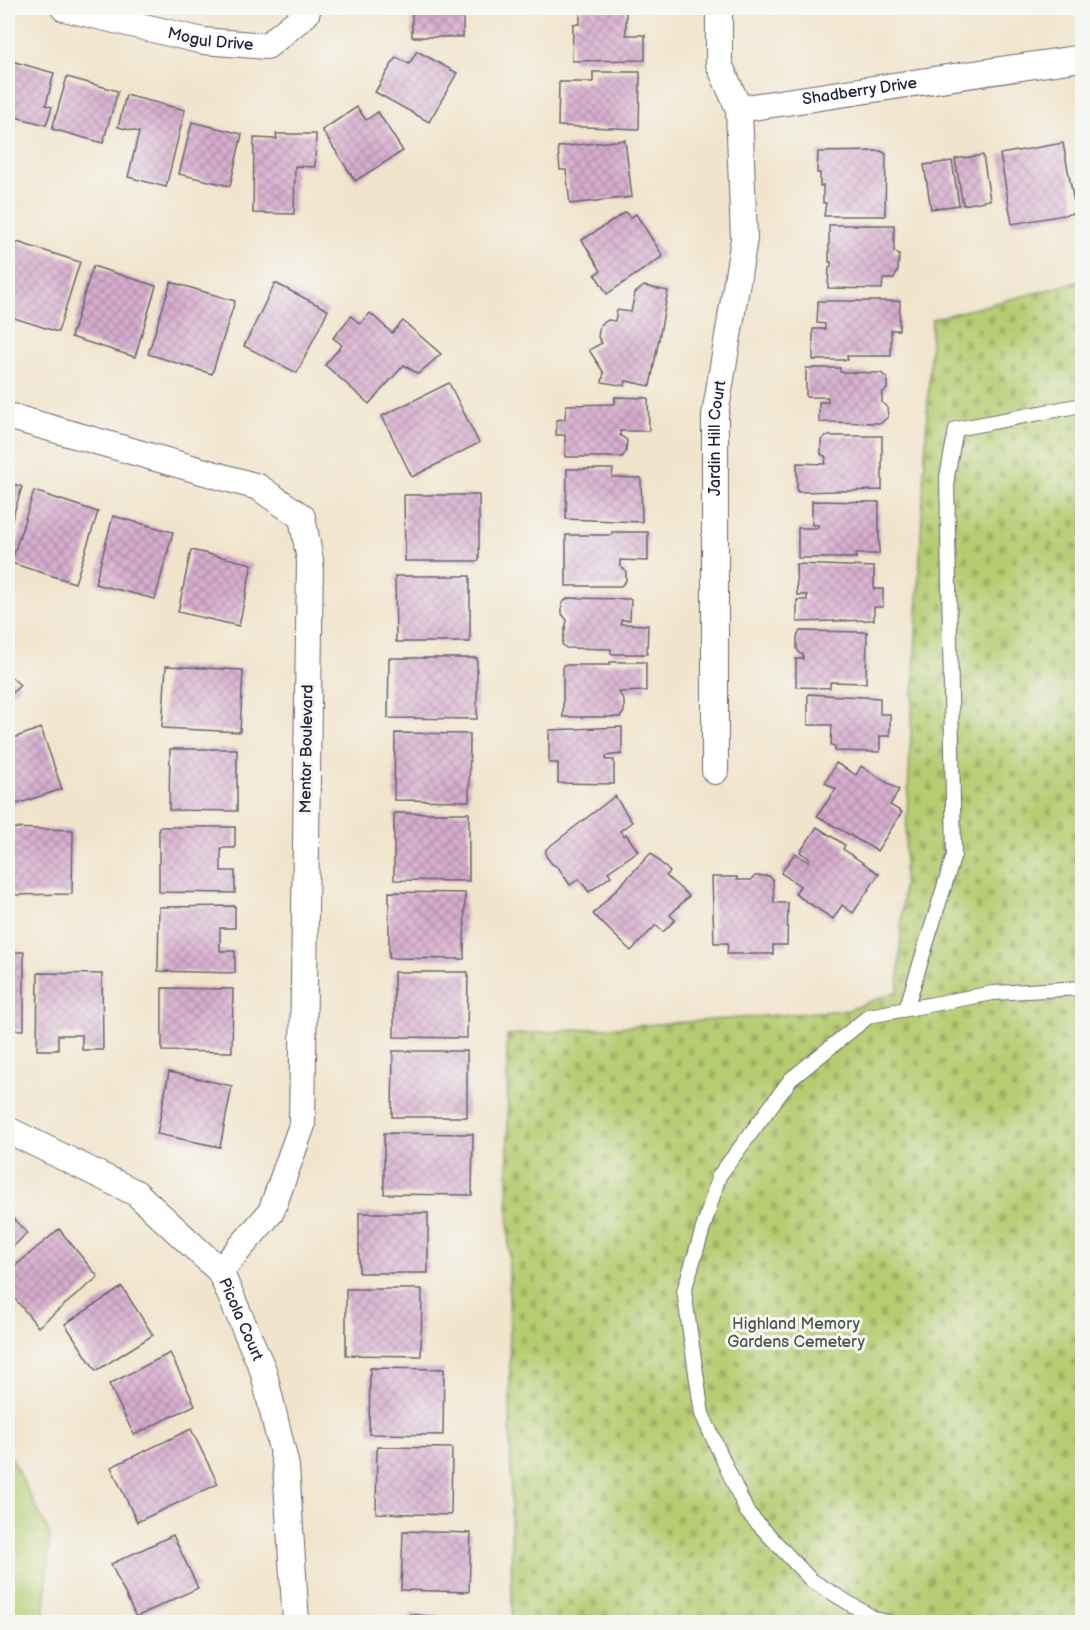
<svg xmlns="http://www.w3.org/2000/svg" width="1090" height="1630" font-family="'Balsamiq Sans',sans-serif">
<defs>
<pattern id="cemetery-stones" width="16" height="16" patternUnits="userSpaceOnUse" patternTransform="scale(1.5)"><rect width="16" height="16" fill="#b6cc71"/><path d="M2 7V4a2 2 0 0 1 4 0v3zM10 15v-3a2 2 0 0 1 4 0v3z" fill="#9caf63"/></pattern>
<pattern id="building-cross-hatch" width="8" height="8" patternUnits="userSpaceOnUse" patternTransform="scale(1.5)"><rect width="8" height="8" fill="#d7adce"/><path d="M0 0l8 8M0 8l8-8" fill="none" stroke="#ae8ca8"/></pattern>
</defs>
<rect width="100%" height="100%" fill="#f6f6f2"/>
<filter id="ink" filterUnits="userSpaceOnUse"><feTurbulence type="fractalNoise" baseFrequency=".0167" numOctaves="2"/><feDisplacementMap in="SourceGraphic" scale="12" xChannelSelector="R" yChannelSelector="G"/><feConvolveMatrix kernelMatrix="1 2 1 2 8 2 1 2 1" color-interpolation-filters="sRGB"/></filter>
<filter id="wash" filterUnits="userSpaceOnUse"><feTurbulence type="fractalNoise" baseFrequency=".008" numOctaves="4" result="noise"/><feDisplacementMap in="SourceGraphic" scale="24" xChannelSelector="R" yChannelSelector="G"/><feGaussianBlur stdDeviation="1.35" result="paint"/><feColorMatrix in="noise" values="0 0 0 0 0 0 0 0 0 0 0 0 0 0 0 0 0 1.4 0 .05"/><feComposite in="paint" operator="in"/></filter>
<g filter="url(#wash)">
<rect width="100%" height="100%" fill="#f1e4cc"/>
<path fill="#b6cc71" stroke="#6c7756" stroke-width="1.5" d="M8,1451L50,1535L44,1622H8Z"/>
<path fill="url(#cemetery-stones)" stroke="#6c7756" stroke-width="1.5" d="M1082,281V1622H512L507,1035L848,1010L898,991L932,319Z"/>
<g id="blocks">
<g fill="url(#building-cross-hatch)">
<rect x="412" y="8" width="51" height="29"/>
<path d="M580,8L626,10V35H645V60L572,61L573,24H580Z"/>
<path d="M781,8H842L841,12H780Z"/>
<path d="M866,8H895L896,10L866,12Z"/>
<path d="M417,51L457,73L429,122L375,92L396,57L409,64Z"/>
<path d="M8,60L54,73L46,105L52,107L46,125L8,115Z"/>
<path d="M593,72H640L639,129L558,126L559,82H593Z"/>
<path d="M67,77L118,91L103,143L52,129Z"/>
<path d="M126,95L185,110L166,187L128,177L139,132L118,127Z"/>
<path d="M357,107L366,120L378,112L403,151L355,181L322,130Z"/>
<path d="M192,122L242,134L230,186L179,174Z"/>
<path d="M276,134H316L315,167L295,166L294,214L253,213L254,138L277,139Z"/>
<path d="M625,140L632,197L570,204L566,170H560L558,147Z"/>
<path d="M1063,143L1076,213L1012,224L1000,154Z"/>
<path d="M881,151L886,154L885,216H824L826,203H823V185L820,186V173H817L818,152Z"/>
<path d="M983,155L990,200L963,205L955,159Z"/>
<path d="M952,161L959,205L931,209L924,165Z"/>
<path d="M626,212L630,218L636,214L663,256L607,294L595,274L601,271L582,240Z"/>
<path d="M829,225H894V251L899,255L898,270L894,279H883L882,289L828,288L829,267H831V262H829Z"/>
<path d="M17,242L80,262L58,332L8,316V272Z"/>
<path d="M93,266L156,286L135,357L71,337Z"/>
<path d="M171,282L235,301L212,374L148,354Z"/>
<path d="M275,283L328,310L297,373L244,346Z"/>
<path d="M644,286L668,291L650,386L626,381L625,386L602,382L604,373L589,350L602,343L598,337L600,325L608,320L615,321L617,310L631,312L635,293Z"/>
<path d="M818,301H900L899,330H891V356H847L848,360H813V329H825V324L817,323Z"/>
<path d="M370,313L392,333L403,321L441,354L418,374L404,365L369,404L325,365L342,345L333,338L351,316L360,324Z"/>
<path d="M806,368H840V372L881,373L887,378V389L882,393V403L887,407L888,417L881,423L819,422V402H828V397H806Z"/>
<path d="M449,383L479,443L412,477L382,416Z"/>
<path d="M615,397L648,398L649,431H620V435L627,440L626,452L622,457H565V435H556V420L565,419L566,405L615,404Z"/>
<path d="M826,436H882V490L797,492V463L825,464L826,457L821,454V440Z"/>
<path d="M567,469H613L612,477L641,478L642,522L566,519Z"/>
<path d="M8,482L22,487L8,532Z"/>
<path d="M34,491L98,512L75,583L11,563Z"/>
<path d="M404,495H479V561H405Z"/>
<path d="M812,501L879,502V554H856V558H798V528H818V525H812Z"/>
<path d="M113,516L173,532L155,599L95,584Z"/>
<path d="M612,532H648V561L620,560V566L626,571V581L621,586H566V535H612Z"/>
<path d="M191,550L252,564L239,626L178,612Z"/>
<path d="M796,564L874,567V589H883V607H874V620L797,622V600H807V595H797Z"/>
<path d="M395,576H470V642H396Z"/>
<path d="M568,598L631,599L630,620H621V624L648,625L647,654H611V649L566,648L562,644L567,620L562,614V603Z"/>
<path d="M800,631L867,632L866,683L830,682V688L796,687V659H803V654H800L797,649V637Z"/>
<path d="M389,658H477V719L388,718Z"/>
<path d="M610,662H646V691L619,692L624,701V712L620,717H563V665H610Z"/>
<path d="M166,666L243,670L240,732L162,728Z"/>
<path d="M8,674L20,685L8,698Z"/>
<path d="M808,694L880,698V714H890V736H880V752L835,751V746L831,745L832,725H808Z"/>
<path d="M622,727V754L606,756V760H614V784L558,783V763H549V730Z"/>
<path d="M41,728L62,789L8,807V740Z"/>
<path d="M395,733L470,734L469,801L394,800Z"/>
<path d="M170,749H237V811L169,810Z"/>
<path d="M836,763L856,775L861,766L899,790L890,805L902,812L877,851L817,816L836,789L825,783Z"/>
<path d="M615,796L632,822L620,831L624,836L626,834L638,851L608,872L611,876L589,892L579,879L570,885L558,867L552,864L546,856V849Z"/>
<path d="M394,813H469V881L394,880Z"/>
<path d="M159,827H235V848H221V871H235V893L159,892Z"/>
<path d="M817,827L845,845L843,849L879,874L853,913L842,905L833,919L795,894L800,886L781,873L795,853L808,862L810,859L800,852Z"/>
<path d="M8,828L73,830L72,894L8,895L12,851H8Z"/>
<path d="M651,853L670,872L666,876L689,896L670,915L675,920L663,932L656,925L631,951L593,914Z"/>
<path d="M755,876H769L773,880L774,903H788L787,945H773V954H727L728,943H714L712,877H737V880H751Z"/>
<path d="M389,892L465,893L464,959L389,958Z"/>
<path d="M235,906V928H220V951H235V973L158,971L159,907Z"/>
<rect x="8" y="952" width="16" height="78"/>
<path d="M394,972H468L467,1038L394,1037Z"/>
<path d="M38,973L102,974L103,1050H82V1035H58V1050H37Z"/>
<path d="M162,988L233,989L232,1052L162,1051Z"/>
<path d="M393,1051H467V1117H392Z"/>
<path d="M169,1072L232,1086L220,1147L157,1134Z"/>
<path d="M384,1133L473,1134L472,1195L384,1194Z"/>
<path d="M8,1213L27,1233L8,1252Z"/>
<rect x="359" y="1213" width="69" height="60"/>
<path d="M59,1229L98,1277L38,1327L8,1290V1272Z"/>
<path d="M122,1287L153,1335L96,1371L65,1324Z"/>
<path d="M346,1289H422L421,1356L346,1355Z"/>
<path d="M170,1353L195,1405L134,1435L109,1384Z"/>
<path d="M370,1368L444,1369L443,1435L369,1434Z"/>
<path d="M191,1429L218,1484L137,1522L111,1467Z"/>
<path d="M377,1447L452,1448L451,1515L376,1513Z"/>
<path d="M403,1531L471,1533L469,1592L401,1590Z"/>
<path d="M173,1535L198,1588L136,1617L111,1564Z"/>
<path d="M410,1614L480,1621L479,1622H409Z"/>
</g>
</g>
</g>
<g filter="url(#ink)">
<use href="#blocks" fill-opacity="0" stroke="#6a666e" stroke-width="1.5"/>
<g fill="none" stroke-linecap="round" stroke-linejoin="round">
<g stroke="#6a666e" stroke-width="16">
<g id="service">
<path d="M906,1009L954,855L947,477L956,429L1082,405"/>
<path d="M887,1622L875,1619L811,1580L747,1512L702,1414L684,1291L719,1176L791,1079L869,1016L993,993L1082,988"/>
</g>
</g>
<g stroke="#6a666e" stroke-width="28">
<g id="minor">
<path id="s1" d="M64,8L203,41L267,46L306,14L308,8"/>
<path id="s2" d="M739,109L1082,58"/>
<path d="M8,416L258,487L302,517L310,560L302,1125L271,1212L220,1271"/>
<path id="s3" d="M715,771V415L744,239L739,109L719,64V8"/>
<path id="s4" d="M8,1130L136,1193L220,1271L263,1370L286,1466L296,1622"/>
</g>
</g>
<use href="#service" stroke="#fff" stroke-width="14"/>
<use href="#minor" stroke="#fff" stroke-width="26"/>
</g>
</g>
<g text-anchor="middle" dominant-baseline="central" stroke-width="6" stroke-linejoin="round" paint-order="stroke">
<g font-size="16" fill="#22223b" stroke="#f6f6f2">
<text stroke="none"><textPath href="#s1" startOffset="150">Mogul Drive</textPath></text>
<text stroke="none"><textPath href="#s2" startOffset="122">Shadberry Drive</textPath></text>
<text stroke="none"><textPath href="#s3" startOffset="333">Jardin Hill Court</textPath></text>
<text transform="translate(307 749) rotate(-89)">Mentor Boulevard</text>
<text stroke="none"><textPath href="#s4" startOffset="310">Picola Court</textPath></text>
</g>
<g font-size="16" fill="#4e554b" stroke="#f6f6f2">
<text x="796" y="1324">Highland Memory<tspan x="796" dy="18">Gardens Cemetery</tspan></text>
</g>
</g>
<rect width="1090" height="1630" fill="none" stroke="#f6f6f2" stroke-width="30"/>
</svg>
